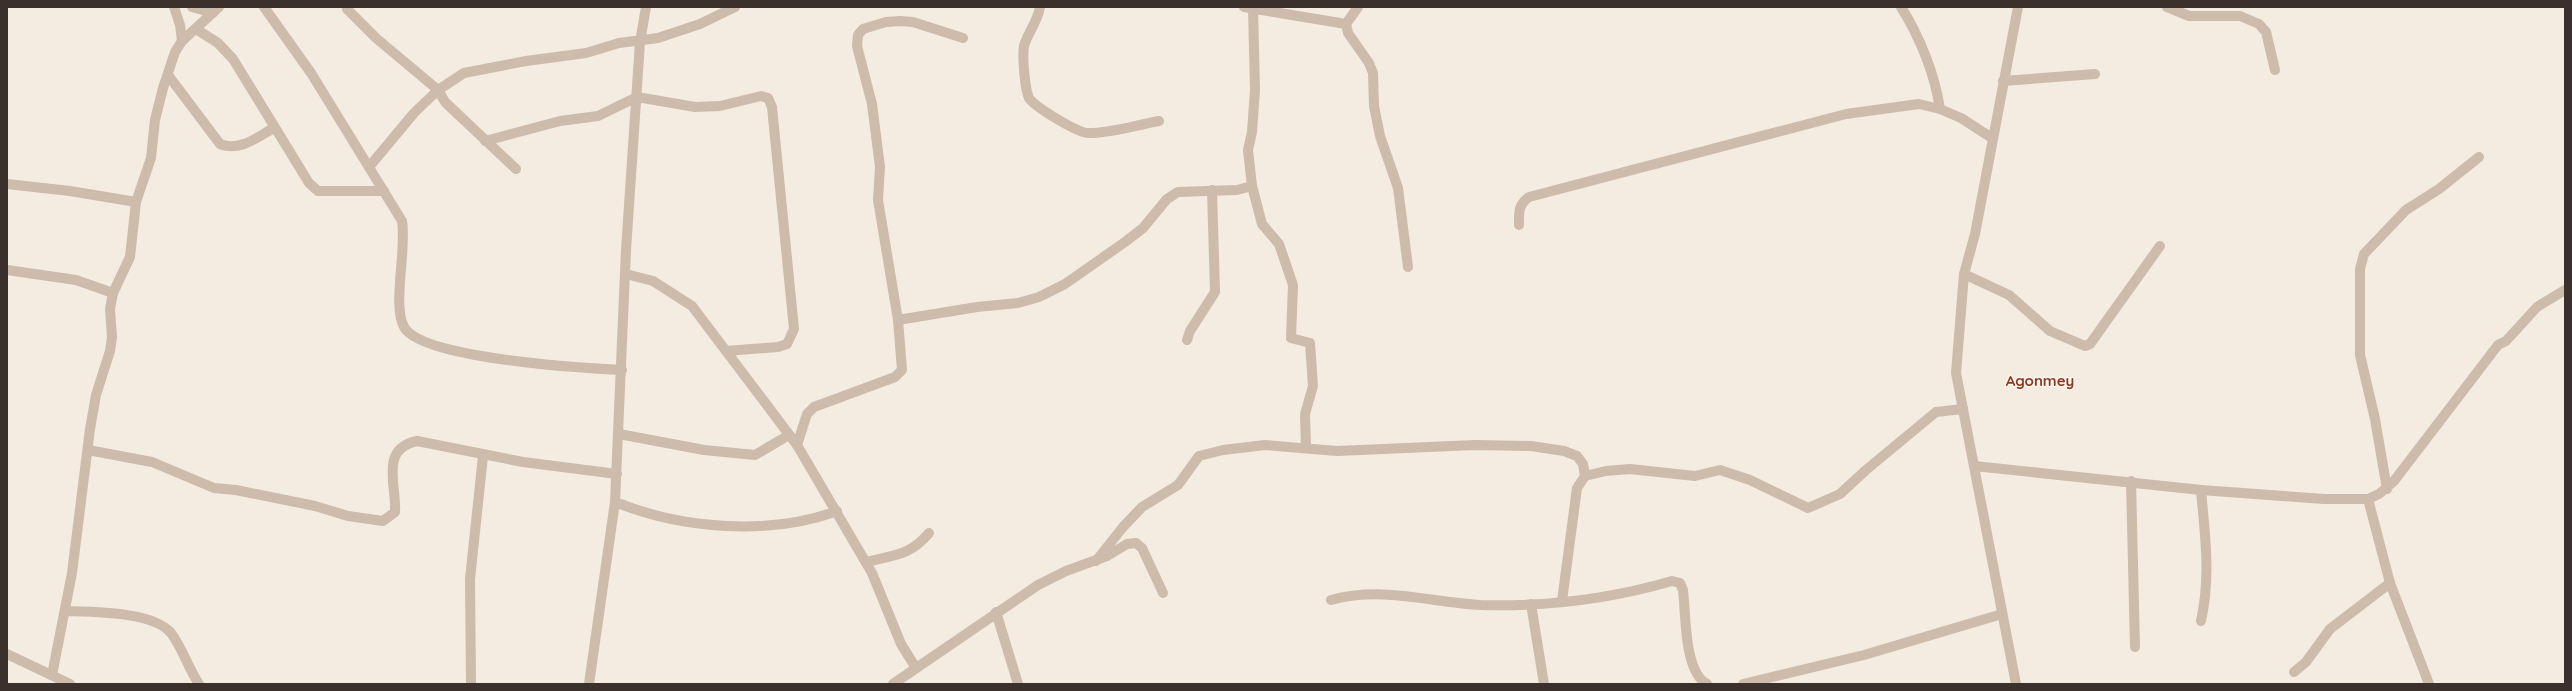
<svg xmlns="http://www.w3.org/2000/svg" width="2572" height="691" font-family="Quicksand,sans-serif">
<rect width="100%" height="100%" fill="#f4ebe1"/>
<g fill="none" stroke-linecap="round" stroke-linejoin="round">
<g stroke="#cdbbac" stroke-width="10">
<path d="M174,7L180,25L182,41"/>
<path d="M192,7L213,13"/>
<path d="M264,7L311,73L402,221C407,249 392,305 404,327C422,359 584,368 622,370"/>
<path d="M1040,7C1038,21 1027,34 1024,46C1022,56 1025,90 1029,98C1035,107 1079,134 1089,133C1112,133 1136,125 1159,121"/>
<path d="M1244,7L1346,24L1358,7"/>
<path d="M1901,7C1920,37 1935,75 1940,109L1961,118L1992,138"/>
<path d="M2167,7L2189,16H2240L2259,24L2266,32L2275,70"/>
<path d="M347,9L376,38L438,90L464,73L526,61L586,53L619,43L658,38L700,24L735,7"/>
<path d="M1346,24L1348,33L1369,63L1373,73L1374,106L1380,136L1398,188L1408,267"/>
<path d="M196,29L218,43L233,59L309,183L318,191H384"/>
<path d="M168,75L220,144C240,152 257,137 274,128"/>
<path d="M2003,81L2095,74"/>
<path d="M485,141L560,121L598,116L637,97L695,107L720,106L761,96L768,98L772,107L794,329L787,344L778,347L726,351"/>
<path d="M369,167L414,113L438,90L445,102L516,169"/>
<path d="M7,184L70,191L136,202"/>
<path d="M1252,186L1262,224L1279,244L1293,285L1291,338L1310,343L1313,386L1305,414L1306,448"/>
<path d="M1519,225C1519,212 1518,205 1529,197L1846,114L1919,104L1940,109"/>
<path d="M7,270L76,280L113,293"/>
<path d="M626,274L653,281L692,306L797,445L872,573L901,644L916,668"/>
<path d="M1964,274L2009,295L2050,331L2085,346L2090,344L2160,246"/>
<path d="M898,320L977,307L1018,303L1039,297L1065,284L1125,242L1143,228L1167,199L1178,192L1237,190L1252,186L1248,150L1252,132L1255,90L1253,8"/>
<path d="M1187,340L1190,331L1215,292L1212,190"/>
<path d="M619,434L704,450L755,455L789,435"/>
<path d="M797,445L807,414L814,407L895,377L902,370L898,320L878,200L880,167L872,104L857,46L858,35L863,29L886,22L900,21L913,22L963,38"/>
<path d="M88,450L152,462L214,488L236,490L315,506L348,516L383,521L395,512C397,486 379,449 417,441L523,462L617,474"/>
<path d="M1974,466L2201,490L2324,499H2368L2379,494L2394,481L2498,345L2506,341L2537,307L2565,290"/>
<path d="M2131,481L2135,647"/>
<path d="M2387,489L2375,419L2360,355V269L2364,254L2406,210L2439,189L2479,157"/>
<path d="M2201,490C2205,536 2211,576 2201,621"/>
<path d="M2368,499L2390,583L2429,684"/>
<path d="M615,502C682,529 769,536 837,511"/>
<path d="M1096,561L1123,527L1142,507L1178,485L1199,456L1223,450L1265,445L1337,451L1475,445L1531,446L1564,451L1577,456L1583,464L1585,476"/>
<path d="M866,562C893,555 910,556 929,533"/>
<path d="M1331,600C1383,586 1428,602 1481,605C1546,607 1610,599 1672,581L1680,583L1683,590C1686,615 1684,672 1707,684"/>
<path d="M1562,601L1577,488L1585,476L1606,471L1630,469L1695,476L1720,470L1750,480L1808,508L1840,494L1866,470L1936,412L1963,409"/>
<path d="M1531,604L1544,684"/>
<path d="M65,611C91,612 153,611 171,633C183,649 188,668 199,684"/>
<path d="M996,612L1018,684"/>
<path d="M7,654L70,684"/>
<path d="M2294,672L2306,662L2330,629L2390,583"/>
<path d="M52,675L72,573L90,429L96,395L110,351L112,337L110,309L113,293L130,257L136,202L151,158L155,120L163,88L175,52L182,41L219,7"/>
<path d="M471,684L470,579L483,456"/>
<path d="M589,684L615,502L626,250L640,42L646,7"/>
<path d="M893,684L1038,585L1066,571L1107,556L1127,544L1136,543L1142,548L1163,593"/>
<path d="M1743,684L1864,655L2002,614"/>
<path d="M2016,684L1956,373L1964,274L1975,234L2018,7"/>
</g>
</g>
<g text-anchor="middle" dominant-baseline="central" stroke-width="3" stroke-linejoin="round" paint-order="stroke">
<g font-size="15" font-weight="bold" fill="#8c3b22" stroke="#fbf5ee">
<text x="2040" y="380">Agonmey</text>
</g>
</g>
<rect width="2572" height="691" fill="none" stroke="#3b302b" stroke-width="16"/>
</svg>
